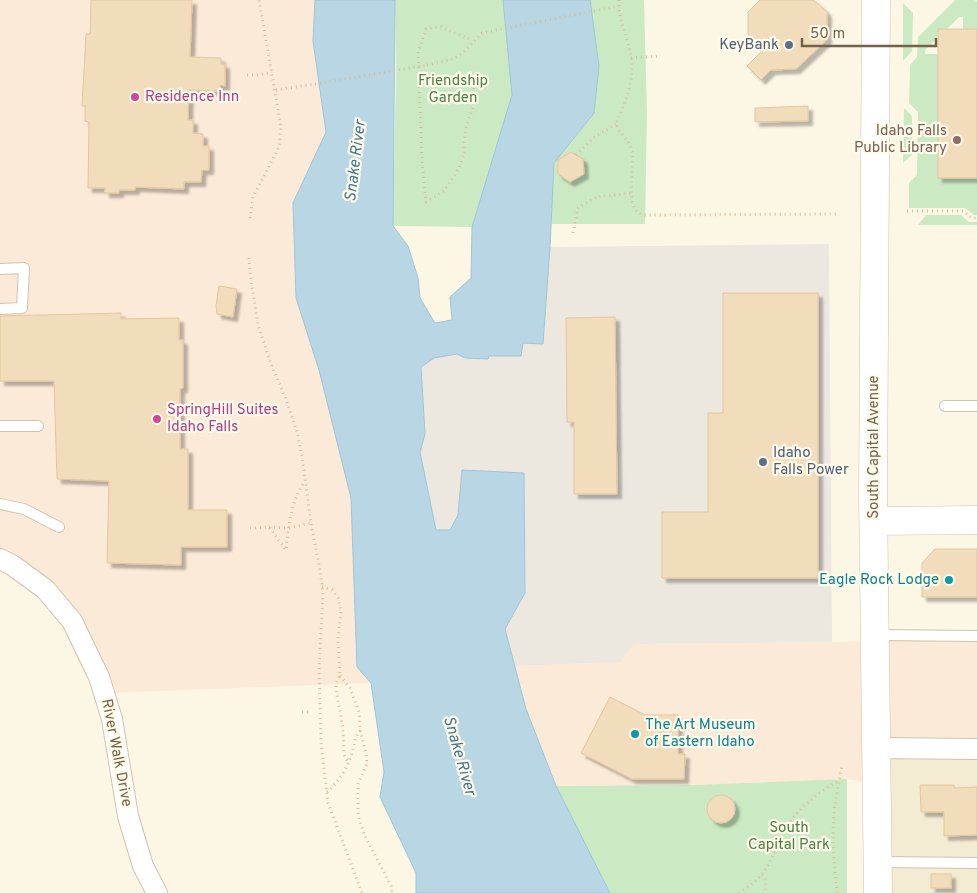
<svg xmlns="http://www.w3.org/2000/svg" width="977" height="893" font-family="Overpass,sans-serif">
<defs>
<filter id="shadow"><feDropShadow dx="4.5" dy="4.5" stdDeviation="1" flood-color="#0004"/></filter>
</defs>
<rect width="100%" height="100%" fill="#fcf7e4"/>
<path fill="#f4ebd3" d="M878,748L977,749V893H878Z"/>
<g fill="#fcead8">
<path d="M0,0H315L313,41L326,132L293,203L296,298L319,370L351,498L357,666L371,683L104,693L72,621L0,559Z"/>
<path d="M977,637V749L878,748V784L847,779L693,785L556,786L526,709L515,666L620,662L634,644L832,642Z"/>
</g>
<path fill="#ece7df" d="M829,244L832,642L634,644L620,662L515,666L505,629L525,593L524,473L462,470L458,515L450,530H436L420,452L425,434L421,367L434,358L457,354L465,358L488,359L489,356H521L523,343L543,344L550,247Z"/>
<g fill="#cbeac3">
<path d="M395,0H503L512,95L472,227L393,226L396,73Z"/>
<path d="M590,0H644L647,113L645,224H551L554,163L594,113L599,66Z"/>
<path d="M955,0H975L977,2V29H963V17H959L947,29H938V37L925,50V54H938V178H977V215H974L965,208H909V183L917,175L918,112L909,103L910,65L917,57L918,37Z"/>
<path d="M903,3L913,13L912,51L903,61Z"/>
<path d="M904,108L912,116V155L903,163Z"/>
<path d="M926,215H961L969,222H977V225H918Z"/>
<path d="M847,779V893H610L556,786L693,785Z"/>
</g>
<path fill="#b9d6e5" stroke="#9fc4d7" d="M315,0H395L393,226L408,246L418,278L420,298L435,323L452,320L450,297L471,278L472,227L512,95L503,0H590L599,66L594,113L554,163L550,247L543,344L523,343L521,356H489L488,359L465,358L457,354L434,358L421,367L425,434L420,452L436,530H450L458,515L462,470L524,473L525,593L505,629L526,709L556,786L610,893H416V873L380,797L384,772L371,683L357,667L351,498L319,370L296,298L293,203L326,132L313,41Z"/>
<g fill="#f1dcbc" stroke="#e4c69c" filter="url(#shadow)">
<path d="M91,0H192L190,57L221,58V64H225V86L220,85V91L189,90L188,120H193V133L203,134V146H209V170H202L201,182H184V189L135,187V190H119V193H105V188H88L89,122L85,121V106H82L86,34H90Z"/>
<path d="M760,0H814L827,12V40L796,69L771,70L761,80L747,66L762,51L748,37V12Z"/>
<rect x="938" y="29" width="39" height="149"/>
<path d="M808,106V121L755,122V108Z"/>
<path d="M571,152L583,159L584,174L570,182L558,174V160Z"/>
<path d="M219,286L237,289L233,317L217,314L216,306Z"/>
<path d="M723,293H818V578H662V512H708V413H723Z"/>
<path d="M121,313V319L179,318V340H183V388L180,389V449H188V510H227V547H181V565L107,563L109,481L57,479L54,381H0V316Z"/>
<path d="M615,317L617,494H574V422H567L566,318Z"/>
<path d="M935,549H977V597H922V563Z"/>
<path d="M610,697L645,715H678V754H685L684,779H632L581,753Z"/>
<path d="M920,785H954V788L977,787V835L944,836V812H921Z"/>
<circle cx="721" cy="809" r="14"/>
<rect x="931" y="874" width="20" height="14"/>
</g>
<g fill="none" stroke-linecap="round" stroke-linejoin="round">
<g stroke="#cfc3ae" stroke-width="12">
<g id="lane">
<path d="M0,269L24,268L22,308L0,309"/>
<path d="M945,406H977"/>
<path d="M0,426H38"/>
<path d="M0,504L24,509L59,527"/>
<path d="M876,635L977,636"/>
<path d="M878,862L977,863"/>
</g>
</g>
<g stroke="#cfc3ae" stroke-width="22">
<g id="street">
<path d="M0,559L12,565L45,589L72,621L99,677L112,719L128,816L143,866L157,893"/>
<path d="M878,748L977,749"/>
</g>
</g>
<g stroke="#d0c2a8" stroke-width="29">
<g id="secondary">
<path d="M876,0L873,497L878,893"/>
<path d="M875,521L977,520"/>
</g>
</g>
<g stroke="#d6bf9f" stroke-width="3" stroke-dasharray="1 4" stroke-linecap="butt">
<path d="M619,0C618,20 628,37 631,57C635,80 625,103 616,124C620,134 630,140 632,152C634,168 628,192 634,207C636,212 639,213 643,215L838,214"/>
<path d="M469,39L441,27L426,29L418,52L422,159L426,202L444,191L458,170L464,155V141L467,123L473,108L474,88"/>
<path d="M631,58L661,56"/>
<path d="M427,65L453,59L464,52L482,33L619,6"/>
<path d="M247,75H258L272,72"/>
<path d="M276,90L315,84"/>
<path d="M576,155L593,138L616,124"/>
<path d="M907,211H963L972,218H977"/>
<path d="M250,218L253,197L279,147L281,127L259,0"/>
<path d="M573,233L578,208L596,197L633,193"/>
<path d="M249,258L251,281L258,325L272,367L286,399L297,432L302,456L311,523L320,570L323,593L319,671L321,742L328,803L362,893"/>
<path d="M269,527L288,528L311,523"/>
<path d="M250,528L269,527L286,550C288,530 291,498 305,482"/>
<path d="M322,587L332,590L338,598L341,610L338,640L340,676L336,683V689L343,729L344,755L348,762"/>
<path d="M340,676L350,688L359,712L360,728L366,755L367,764L358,784V815L364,834L391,886L392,893"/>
<path d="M302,712H309"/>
<path d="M327,792C339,782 348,767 352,752C355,744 354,737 361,730"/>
<path d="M762,875L766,880L765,893"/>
<path d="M739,893C746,888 755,883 760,876C771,864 776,847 784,832C795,810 818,792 839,781"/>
<path d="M837,893C834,863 831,833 835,803C837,791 840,778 842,765"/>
</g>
<use href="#lane" stroke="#fff" stroke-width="10"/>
<use href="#street" stroke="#fff" stroke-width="20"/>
<use href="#secondary" stroke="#fff" stroke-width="28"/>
<path stroke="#d6bf9f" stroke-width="3" stroke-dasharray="1 4" stroke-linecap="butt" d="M315,84L427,65"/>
</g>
<g fill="#5c6f8a" stroke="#fffbea" stroke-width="2">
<circle cx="789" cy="45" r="5"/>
<circle cx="763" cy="462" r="5"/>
</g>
<g fill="#d1479c" stroke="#fffbea" stroke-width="2">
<circle cx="135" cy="97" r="5"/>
<circle cx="157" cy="419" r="5"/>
</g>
<circle fill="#8d6e63" stroke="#fffbea" stroke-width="2" cx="957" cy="140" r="5"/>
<g fill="#0f9aa8" stroke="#fffbea" stroke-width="2">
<circle cx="949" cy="580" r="5"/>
<circle cx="635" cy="734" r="5"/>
</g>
<g text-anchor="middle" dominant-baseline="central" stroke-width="4.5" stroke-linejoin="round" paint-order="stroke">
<g font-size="15" fill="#4e5e75" stroke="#fffbea" text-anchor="end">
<text x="779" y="45">KeyBank</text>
<text x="773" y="453" text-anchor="start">Idaho<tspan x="773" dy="17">Falls Power</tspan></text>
</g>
<g font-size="15" fill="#4b8044" stroke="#fffbea">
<text x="453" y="81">Friendship<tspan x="453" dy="17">Garden</tspan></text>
<text x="789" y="828">South<tspan x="789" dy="17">Capital Park</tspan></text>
</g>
<g font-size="15" fill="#b23c85" stroke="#fffbea" text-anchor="start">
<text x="145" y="97">Residence Inn</text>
<text x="167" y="410">SpringHill Suites<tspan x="167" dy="17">Idaho Falls</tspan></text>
</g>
<g font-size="15" fill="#785e54" stroke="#fffbea" text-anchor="end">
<text x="947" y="131">Idaho Falls<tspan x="947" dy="17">Public Library</tspan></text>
</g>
<g font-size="15" fill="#74614a" stroke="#fffbea">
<text transform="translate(874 447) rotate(-90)">South Capital Avenue</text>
<text transform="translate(116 753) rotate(79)">River Walk Drive</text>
</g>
<g font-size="15" fill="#0d838f" stroke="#fffbea" text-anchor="end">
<text x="939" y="580">Eagle Rock Lodge</text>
<text x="645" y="725" text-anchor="start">The Art Museum<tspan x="645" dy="17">of Eastern Idaho</tspan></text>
</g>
<g font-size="16" font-style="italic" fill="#47758f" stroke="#fffbea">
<text transform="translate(356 161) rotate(-83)">Snake River</text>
<text transform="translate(459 756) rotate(74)">Snake River</text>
</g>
</g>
<path d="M802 38v8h134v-8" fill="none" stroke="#74614a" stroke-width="2.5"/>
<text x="810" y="38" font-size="15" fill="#74614a" stroke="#fffbea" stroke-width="4" paint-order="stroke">50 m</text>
</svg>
